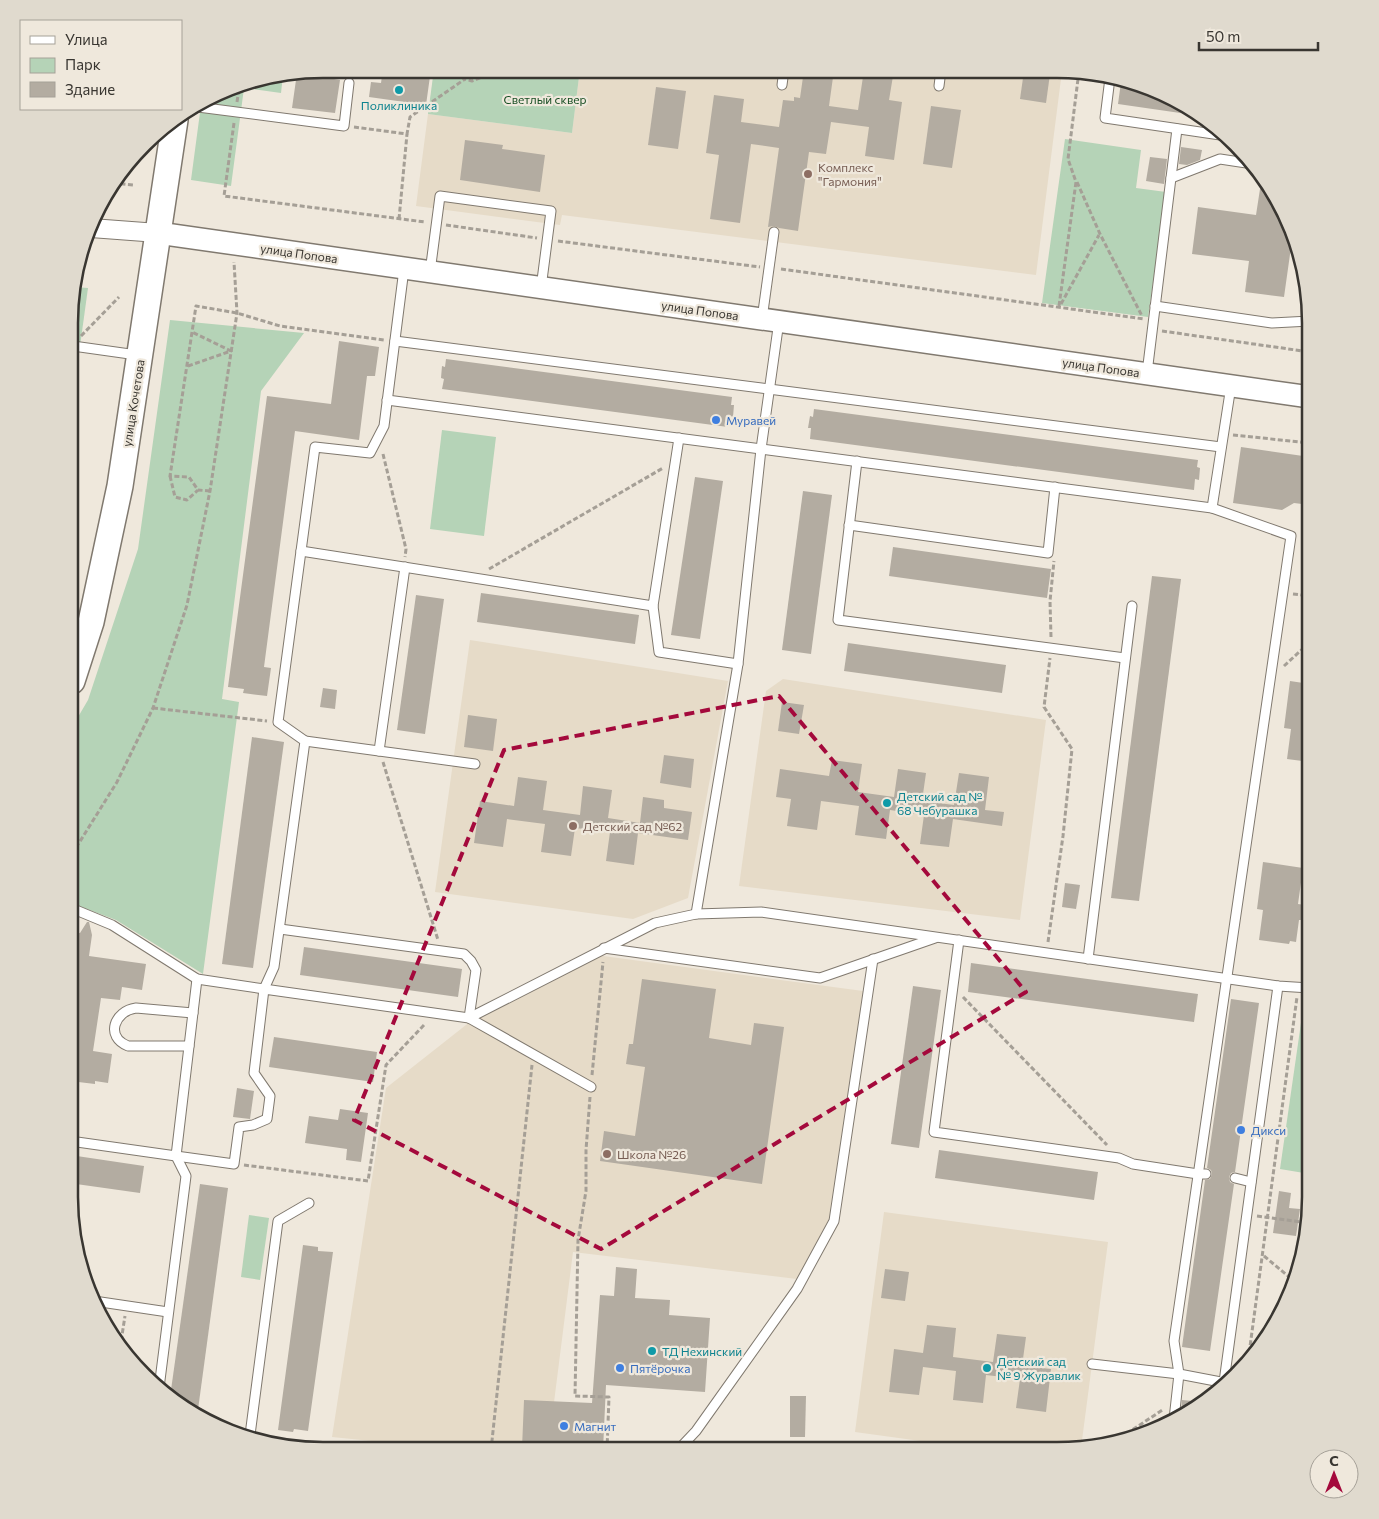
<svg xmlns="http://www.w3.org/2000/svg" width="1379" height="1519" font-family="Commissioner,sans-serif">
<rect width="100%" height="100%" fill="#efe8dc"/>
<g fill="#e6dbc8">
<path d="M580,69L1062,71L1036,275L562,215L560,225L416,206L428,114L572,133Z"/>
<path d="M470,640L728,681L688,898L633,919L435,892Z"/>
<path d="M783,679L1046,720L1020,920L739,886L766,691Z"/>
<path d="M596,955L863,991L829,1219L797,1279L573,1252L548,1450H461L332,1437L386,1088L471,1021Z"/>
<path d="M884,1212L1108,1242L1081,1448L1073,1450H986L855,1432Z"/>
</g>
<g fill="#b5d3b7">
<path d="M434,69H580L572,133L428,114Z"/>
<path d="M283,75L281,93L244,88L231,186L191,180L201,105L241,82Z"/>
<path d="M1065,139L1141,150L1136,188L1166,192L1148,317L1042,303Z"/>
<path d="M74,287L88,288L73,397Z"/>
<path d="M170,320L304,333L261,391L222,699L239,702L203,974L116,920L71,903V729L88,700L138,549Z"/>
<path d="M442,430L496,437L484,536L430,529Z"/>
<path d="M1305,995L1310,996V1174L1280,1169Z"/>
<path d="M249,1215L269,1218L260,1280L241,1277Z"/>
</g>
<g fill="#b3aca1">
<path d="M322,69H336L334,79L340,80L335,113L292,108L297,73Z"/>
<path d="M383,69H431L426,105L369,97L371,82L381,83Z"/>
<path d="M804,70H834L829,106L858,110L864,70H894L889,100L902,102L894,160L865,156L869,127L831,122L826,154L809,152L798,231L779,228L774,226L768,227L779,148L751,144L740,223L710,219L719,155L706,153L714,95L744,99L741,122L779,127L783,100L794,101V97L800,98Z"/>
<path d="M1024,71L1050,74L1046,103L1020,99Z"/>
<path d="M1121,82L1184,103L1201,116L1118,104Z"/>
<path d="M656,87L686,91L678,149L648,145Z"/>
<path d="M931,106L961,110L952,168L923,164Z"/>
<path d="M465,140L503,145L502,149L545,155L540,192L460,180Z"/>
<path d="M1181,147L1202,150L1200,160L1187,165L1179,164Z"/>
<path d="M1150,157L1167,159L1164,184L1146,181Z"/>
<path d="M1260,189L1272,190L1293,233L1284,297L1245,292L1249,261L1192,254L1198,207L1256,215Z"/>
<path d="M339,341L379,347L375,376H367L359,440L295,431L264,667L271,668L267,696L243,693L244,689L228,687L267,396L331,404Z"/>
<path d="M446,359L732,397L731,405H734L733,417L730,416L728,427L442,389L444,379L441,378L442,366L445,367Z"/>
<path d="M814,409L1198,460L1197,467L1200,468L1199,480L1195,479L1194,490L810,439L811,428H808L810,416L813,417Z"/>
<path d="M1241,447L1310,457V505L1294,503L1282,510L1233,503Z"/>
<path d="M695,477L723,481L700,639L671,635Z"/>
<path d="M803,491L832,495L811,654L782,650Z"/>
<path d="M893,547L1051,569L1047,598L889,576Z"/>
<path d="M1152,576L1181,579L1139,901L1111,898Z"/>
<path d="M481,593L639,615L635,644L477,622Z"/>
<path d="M416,595L444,599L425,734L397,730Z"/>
<path d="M848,643L1006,665L1002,693L844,671Z"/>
<path d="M1290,681L1310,684V762L1287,759L1291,729L1284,728Z"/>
<path d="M323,688L337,690L335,709L320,707Z"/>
<path d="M782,702L804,705L799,734L778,731Z"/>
<path d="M468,715L497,719L493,751L464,747Z"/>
<path d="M252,737L284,742L253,968L222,964Z"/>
<path d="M664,755L694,759L691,788L660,783Z"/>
<path d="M832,760L862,764L858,792L894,797L898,769L926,773L922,801L954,805L959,773L989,777L985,810L1004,812L1002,826L953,819L949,847L920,844L924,815L890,810L886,839L855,835L859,806L821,801L817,830L787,826L791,799L776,797L780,769L829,776Z"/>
<path d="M518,777L547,781L543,810L580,815L583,786L612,790L608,818L640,823L643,797L664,800V808L692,812L688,840L638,833L634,865L606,861L610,832L575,828L571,856L541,852L545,824L507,819L503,847L474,843L480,801L514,806Z"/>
<path d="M1263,862L1303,868L1298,904L1305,905L1302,920H1299L1296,942L1290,941L1289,944L1259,940L1263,910L1257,909Z"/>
<path d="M1065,883L1080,885L1076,909L1062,907Z"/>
<path d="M87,922H89L92,935L89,956L146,964L142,990L122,987L120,1000L101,998L93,1051L112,1054L108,1083L95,1081V1084L70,1081L71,932L80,933Z"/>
<path d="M304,947L462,969L458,997L300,975Z"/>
<path d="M971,963L1198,994L1194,1022L968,992Z"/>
<path d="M642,979L716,989L709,1038L751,1045L754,1023L784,1027L762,1184L600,1161L604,1131L635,1136L645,1067L626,1064L629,1044H633Z"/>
<path d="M913,986L941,990L919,1148L891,1144Z"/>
<path d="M1231,999L1259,1003L1235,1172L1231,1173L1229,1177L1230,1182L1234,1184L1210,1351L1182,1347L1205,1180L1210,1179L1212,1174L1211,1170L1207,1168Z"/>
<path d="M274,1037L377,1052L373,1082L269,1067Z"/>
<path d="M237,1088L254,1091L250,1119L233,1117Z"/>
<path d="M340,1109L368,1113L361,1162L346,1160L347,1149L305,1143L309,1116L338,1120Z"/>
<path d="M939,1150L1098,1172L1094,1200L935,1178Z"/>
<path d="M70,1155L144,1166L140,1193L69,1183Z"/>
<path d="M200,1184L228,1188L197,1417L170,1397Z"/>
<path d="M1279,1191L1291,1193L1289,1208L1300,1209L1296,1236L1273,1233Z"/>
<path d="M303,1245L318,1247V1251L333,1252L308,1431L294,1429L293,1432L278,1430Z"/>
<path d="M616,1267L637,1269L635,1298L670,1300L669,1315L710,1318L705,1392L606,1385L603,1450L522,1448L524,1400L592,1403L600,1295L614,1296Z"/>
<path d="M885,1269L909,1272L905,1301L881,1298Z"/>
<path d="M927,1325L956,1328L953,1357L993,1362L997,1334L1026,1337L1022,1366L1051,1369L1046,1412L1016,1408L1020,1379L986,1375L983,1403L953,1400L956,1371L923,1367L919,1395L889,1392L894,1349L923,1353Z"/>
<path d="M790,1396H806L805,1437H790Z"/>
<path d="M1182,1400L1203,1402L1197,1408L1181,1416Z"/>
</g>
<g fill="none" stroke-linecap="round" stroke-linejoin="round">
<g stroke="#80796f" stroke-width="11">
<g id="service">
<path d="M1110,78L1105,118L1227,136"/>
<path d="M782,85L784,70"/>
<path d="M939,86L941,70"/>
<path d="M198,107L344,126L349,83"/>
<path d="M1171,178L1220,159L1253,164"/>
<path d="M430,272L440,196L551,211L541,288"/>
<path d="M1155,306L1272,323L1310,321"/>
<path d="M762,319L774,232"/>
<path d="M395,341L1221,447"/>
<path d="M73,346L137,355"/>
<path d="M1147,373L1177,129"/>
<path d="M387,400L1212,508L1291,536L1174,1341L1179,1374L1174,1419"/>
<path d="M857,461L838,620L1125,658"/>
<path d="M1212,508L1231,386"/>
<path d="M849,525L1048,553L1055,487"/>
<path d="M301,551L653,606L679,438"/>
<path d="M653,606L659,652L738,664"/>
<path d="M305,741L475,764"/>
<path d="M379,751L405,567"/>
<path d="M71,908L112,925L197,979L264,989L274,967L305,741L278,722L315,447L370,453L384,426L404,269"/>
<path d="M696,914L738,664L761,449L779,321"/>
<path d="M280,929L464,954L471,961L476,970L469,1018"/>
<path d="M959,940L934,1132L1119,1158L1133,1164L1198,1174H1206"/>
<path d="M604,948L820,978L935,938"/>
<path d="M1088,959L1132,606"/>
<path d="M469,1018L655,923L696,914L761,912L1278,986L1310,988"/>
<path d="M189,1046H128C105,1037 114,1011 136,1008L193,1013"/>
<path d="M70,1141L176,1156L197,979"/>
<path d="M176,1156L234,1164L239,1127L253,1125L267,1119L270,1096L254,1073L264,989L469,1018L591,1087"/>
<path d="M1235,1178L1251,1182"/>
<path d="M94,1301L168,1312"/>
<path d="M1092,1364L1179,1374L1226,1383"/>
<path d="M1224,1382L1278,986"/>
<path d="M159,1388L186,1176L176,1156"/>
<path d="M247,1438L250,1435L278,1221L309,1203"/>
<path d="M678,1450L696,1431L797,1289L834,1221L873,959"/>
</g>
</g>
<g stroke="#80796f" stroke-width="20">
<path id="minor" d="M91,228L158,233"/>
</g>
<g stroke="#80796f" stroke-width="24">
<path id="tertiary" d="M158,233L1310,397"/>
</g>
<g stroke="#80796f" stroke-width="28">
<path id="secondary" d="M72,681L91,622L120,486L175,120"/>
</g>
<g stroke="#a59f96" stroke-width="3" stroke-dasharray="5 2.5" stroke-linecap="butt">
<path d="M460,69L465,79L472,81L482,77L484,69"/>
<path d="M493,69L553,76L554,69"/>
<path d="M237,102L240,83"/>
<path d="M234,123L224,196L425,222"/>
<path d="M354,127L407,134L410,117L465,79"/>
<path d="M1077,182L1100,234L1142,316"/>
<path d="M113,183L134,185"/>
<path d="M399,219L407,134"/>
<path d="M446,225L537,238"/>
<path d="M558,241L760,267"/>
<path d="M781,269L1144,319"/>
<path d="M1061,304L1099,235"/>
<path d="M1059,306L1076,182L1068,159L1079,71"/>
<path d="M1162,331L1310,352"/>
<path d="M81,336L119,297"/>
<path d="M188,366L231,351L192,332"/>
<path d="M1233,435L1310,443"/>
<path d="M383,454L406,549L405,557"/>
<path d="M170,476L175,497L187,500L198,490"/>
<path d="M210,491L198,490L189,477L170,476L196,306L237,313L280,326L384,340"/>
<path d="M489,569L663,468"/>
<path d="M1293,594L1310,596"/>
<path d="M1051,637L1050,601L1054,561"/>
<path d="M1284,666L1310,642"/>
<path d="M153,708L267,721"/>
<path d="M383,762L438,940"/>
<path d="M71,853L79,843L117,782L153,708L187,605L210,491L237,313L234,262"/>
<path d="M1048,942L1063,836L1072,749L1044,707L1050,658"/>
<path d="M1306,978L1310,969"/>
<path d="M963,997L1107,1145"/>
<path d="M592,1075L603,962"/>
<path d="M590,1097L586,1150V1191L578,1240L575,1396L609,1397L607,1450"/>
<path d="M244,1165L368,1181L386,1065L425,1024"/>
<path d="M1257,1216L1308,1223"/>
<path d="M1264,1256L1294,1281"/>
<path d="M120,1348L125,1316"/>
<path d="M1249,1354L1258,1349"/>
<path d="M1250,1360L1249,1354L1297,997"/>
<path d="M1114,1442L1164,1409"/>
<path d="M491,1450L532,1065"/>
</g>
<use href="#service" stroke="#fff" stroke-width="9"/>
<use href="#minor" stroke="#fff" stroke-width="18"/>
<use href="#tertiary" stroke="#fff" stroke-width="21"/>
<use href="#secondary" stroke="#fff" stroke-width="25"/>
</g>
<path fill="none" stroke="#a4093c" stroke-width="4" stroke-dasharray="10 6" stroke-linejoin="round" d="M779,696L1026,992L601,1249L354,1120L504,750Z"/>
<g fill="#0f9aa8" stroke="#efe8dc" stroke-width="2">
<circle cx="399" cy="90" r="5"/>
<circle cx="887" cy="803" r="5"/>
<circle cx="652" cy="1351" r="5"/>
<circle cx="987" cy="1368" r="5"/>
</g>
<g fill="#8d6e63" stroke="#efe8dc" stroke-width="2">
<circle cx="808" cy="174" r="5"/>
<circle cx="573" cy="826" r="5"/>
<circle cx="607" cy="1154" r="5"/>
</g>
<g fill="#3f7fe0" stroke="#efe8dc" stroke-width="2">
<circle cx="716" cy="420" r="5"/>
<circle cx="1241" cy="1130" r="5"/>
<circle cx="620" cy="1368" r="5"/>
<circle cx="564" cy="1426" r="5"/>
</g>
<g text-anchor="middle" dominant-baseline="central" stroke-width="4.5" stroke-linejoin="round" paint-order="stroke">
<g font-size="12" fill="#174e23" stroke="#efe8dc">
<text x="545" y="99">Светлый сквер</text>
</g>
<g font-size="12" fill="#0d838f" stroke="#efe8dc" text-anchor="start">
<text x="399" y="105" text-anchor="middle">Поликлиника</text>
<text x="897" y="796">Детский сад №<tspan x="897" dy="14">68 Чебурашка</tspan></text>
<text x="662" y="1351">ТД Нехинский</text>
<text x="997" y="1361">Детский сад<tspan x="997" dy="14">№ 9 Журавлик</tspan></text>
</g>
<g font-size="12" fill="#785e54" stroke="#efe8dc" text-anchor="start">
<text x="818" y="167">Комплекс<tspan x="818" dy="14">"Гармония"</tspan></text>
<text x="583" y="826">Детский сад №62</text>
<text x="617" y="1154">Школа №26</text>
</g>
<g font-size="12" fill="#393631" stroke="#efe8dc">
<text transform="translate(299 253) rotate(8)">улица Попова</text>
<text transform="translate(700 310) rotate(8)">улица Попова</text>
<text transform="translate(1101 367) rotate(8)">улица Попова</text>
<text transform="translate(133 403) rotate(-81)">улица Кочетова</text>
</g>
<g font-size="12" fill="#366cbe" stroke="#efe8dc" text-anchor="start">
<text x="726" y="420">Муравей</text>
<text x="1251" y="1130">Дикси</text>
<text x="630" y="1368">Пятёрочка</text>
<text x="574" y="1426">Магнит</text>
</g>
</g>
<path d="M0 0H1379V1519H0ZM323 78H1057A245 245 0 0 1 1302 323V1197A245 245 0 0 1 1057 1442H323A245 245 0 0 1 78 1197V323A245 245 0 0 1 323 78Z" fill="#e0dace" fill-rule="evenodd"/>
<path fill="none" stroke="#393631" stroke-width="2.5" d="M323 78H1057A245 245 0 0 1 1302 323V1197A245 245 0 0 1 1057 1442H323A245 245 0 0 1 78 1197V323A245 245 0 0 1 323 78Z"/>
<rect x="20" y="20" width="162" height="90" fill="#efe8dc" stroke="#a6a198"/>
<rect x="30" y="36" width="25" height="8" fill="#ffffff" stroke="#a6a198"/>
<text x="65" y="45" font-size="15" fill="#393631">Улица</text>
<rect x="30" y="58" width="25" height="15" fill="#b5d3b7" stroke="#a6a198"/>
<text x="65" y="70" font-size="15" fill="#393631">Парк</text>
<rect x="30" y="82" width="25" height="15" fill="#b3aca1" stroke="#a6a198"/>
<text x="65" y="95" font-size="15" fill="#393631">Здание</text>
<g transform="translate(1334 1474)"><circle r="24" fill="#efe8dc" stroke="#a6a198"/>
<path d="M0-4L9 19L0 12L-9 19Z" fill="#a4093c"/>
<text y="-8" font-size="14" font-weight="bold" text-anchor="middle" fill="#393631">С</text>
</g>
<path d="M1199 42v8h119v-8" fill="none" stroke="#393631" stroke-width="2.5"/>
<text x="1206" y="42" font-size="15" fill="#393631" stroke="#efe8dc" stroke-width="4" paint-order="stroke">50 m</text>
</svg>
